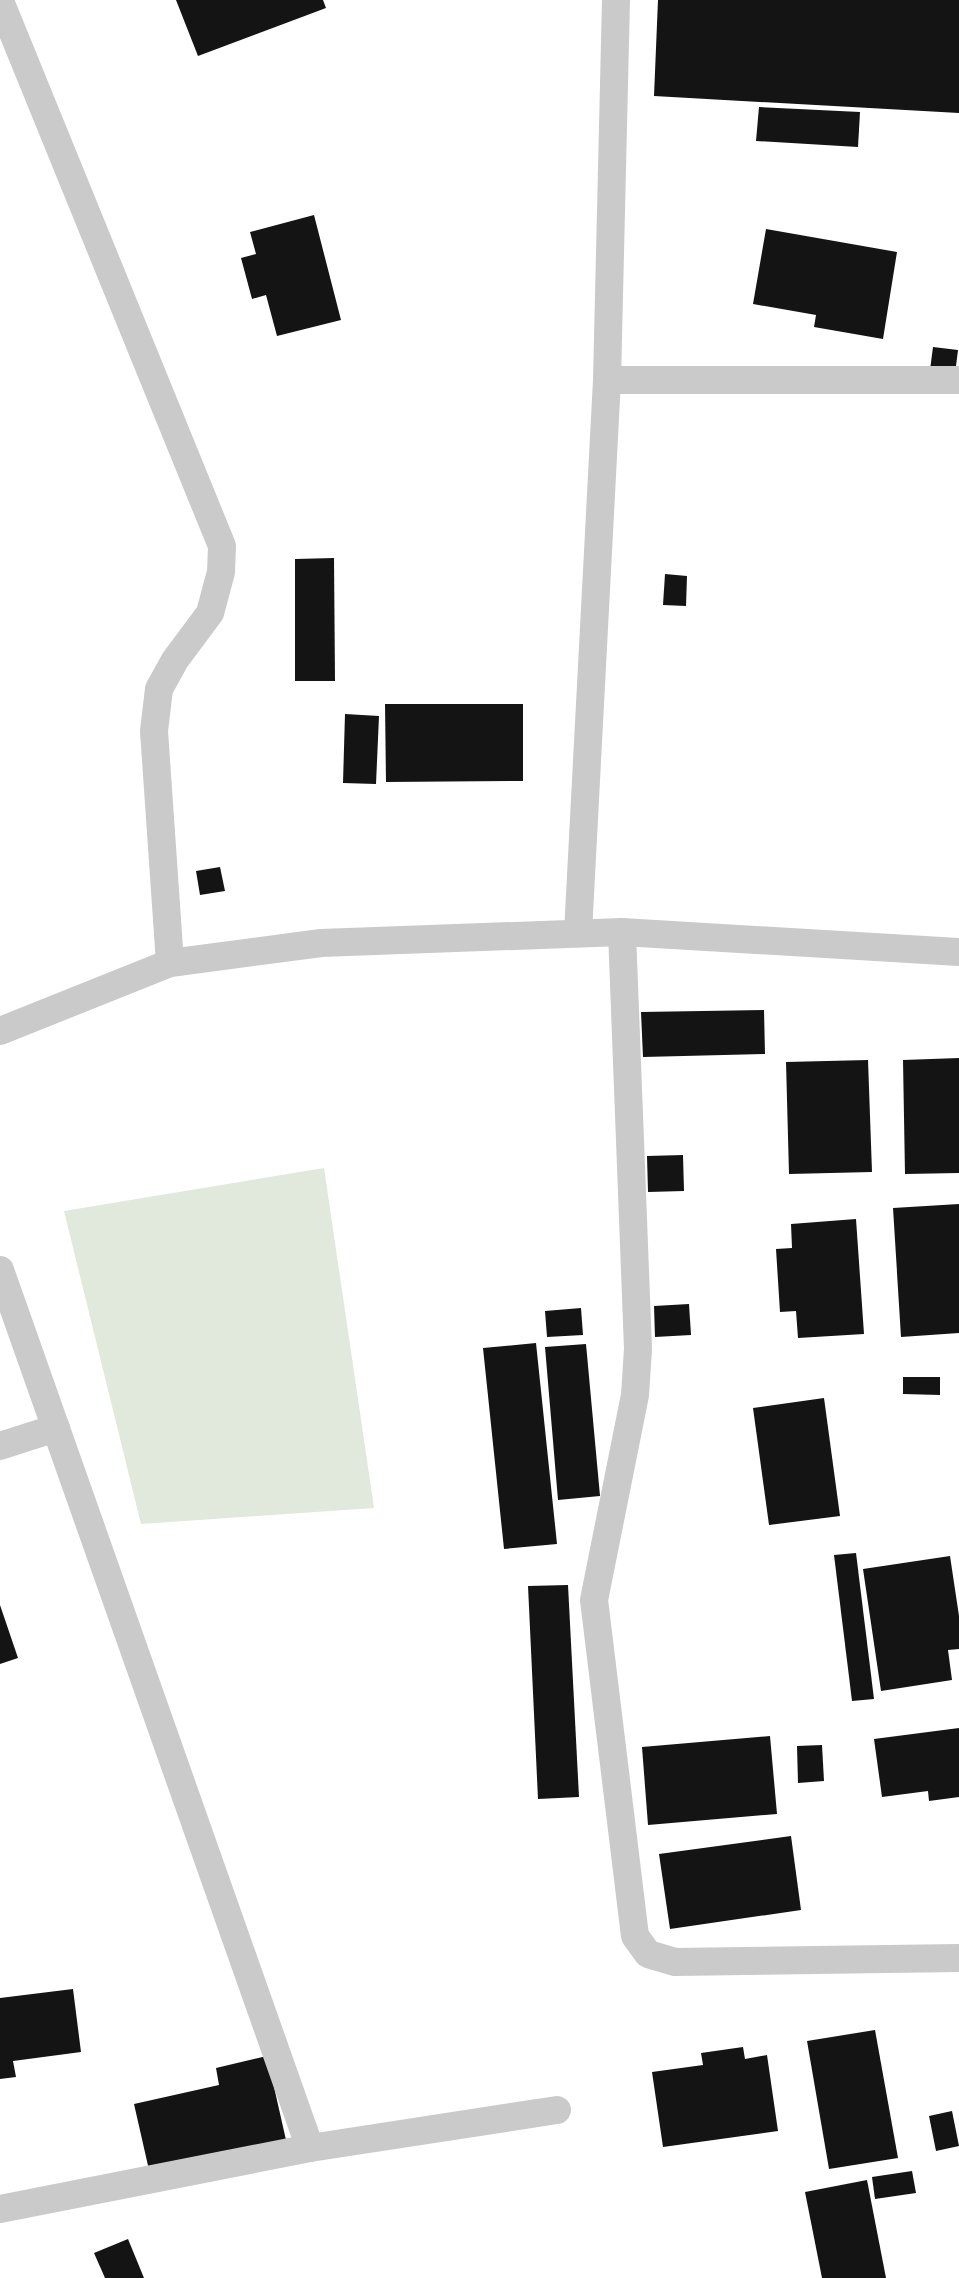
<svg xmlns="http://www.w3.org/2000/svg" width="959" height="2278" font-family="'Nunito Sans',sans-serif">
<rect width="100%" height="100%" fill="#fff"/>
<path fill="#e0e9dc" d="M324,1168L374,1508L141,1524L64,1211Z"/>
<g fill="#141414">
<path d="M176,0H323L326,8L198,56Z"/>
<path d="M658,0H959V113L654,96Z"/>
<path d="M759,107L860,112L858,147L756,141Z"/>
<path d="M314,215L341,320L277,336L266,295L252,299L241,258L256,254L250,232Z"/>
<path d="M766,229L897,252L883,339L814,327L816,315L753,304Z"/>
<path d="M933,347L958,350L955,374L930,370Z"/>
<path d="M334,558L335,681H295V559Z"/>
<path d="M665,574L687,576L686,606L663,605Z"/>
<path d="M385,704H523V781L386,782Z"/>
<path d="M345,714L379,716L376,784L343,783Z"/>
<path d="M220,867L225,891L200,895L196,871Z"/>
<path d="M764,1010L765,1054L643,1057L641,1012Z"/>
<path d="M959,1058V1173L905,1174L903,1060Z"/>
<path d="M868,1060L872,1172L789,1174L786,1062Z"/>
<path d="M683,1155L684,1191L648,1192L647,1156Z"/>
<path d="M959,1204V1333L901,1337L893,1208Z"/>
<path d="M856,1219L864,1334L798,1338L796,1311L780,1312L776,1249L792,1248L791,1224Z"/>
<path d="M689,1304L691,1335L655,1337L654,1306Z"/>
<path d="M581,1308L583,1335L547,1337L545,1311Z"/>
<path d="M536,1343L557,1544L504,1549L483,1348Z"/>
<path d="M586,1344L600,1496L558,1500L545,1347Z"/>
<path d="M903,1377H940V1395L903,1394Z"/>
<path d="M824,1398L840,1516L769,1525L753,1408Z"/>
<path d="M856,1553L874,1699L852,1701L834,1555Z"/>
<path d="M950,1556L959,1616V1649L948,1650L952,1680L881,1691L863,1569Z"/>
<path d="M568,1585L579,1797L538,1799L528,1586Z"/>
<path d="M0,1605L18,1658L0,1664Z"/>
<path d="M959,1728V1797L929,1801L928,1791L882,1797L874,1739Z"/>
<path d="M770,1736L777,1814L648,1825L642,1747Z"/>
<path d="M822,1745L824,1781L798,1783L797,1746Z"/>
<path d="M791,1836L801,1910L670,1929L659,1854Z"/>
<path d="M73,1989L81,2052L13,2061L16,2077L0,2079V1998Z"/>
<path d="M875,2030L898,2158L829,2169L807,2041Z"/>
<path d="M743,2047L745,2059L767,2055L778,2131L663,2147L652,2072L703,2065L701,2053Z"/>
<path d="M267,2056L286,2140L149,2170L134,2104L219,2085L216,2068Z"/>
<path d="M952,2111L959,2146L936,2151L929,2116Z"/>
<path d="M912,2171L916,2193L875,2199L872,2177Z"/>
<path d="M867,2180L886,2278H822L805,2192Z"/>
<path d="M128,2239L144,2278H105L94,2253Z"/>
</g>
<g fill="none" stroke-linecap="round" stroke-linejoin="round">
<g stroke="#cacaca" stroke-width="28">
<path d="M0,1L222,546L221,572L210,613L175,660L159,689L154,731L170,963"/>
<path d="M607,380H959"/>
<path d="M622,932L638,1349L635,1395L594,1600L635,1936L648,1954L675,1962L959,1958"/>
<path d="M578,933L607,380L616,0"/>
<path d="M0,1031L170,963L321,943L622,932L959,952"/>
<path d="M0,1270L310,2148"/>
<path d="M0,1446L56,1428"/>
<path d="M0,2209L310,2148L557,2110"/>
</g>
</g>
</svg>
